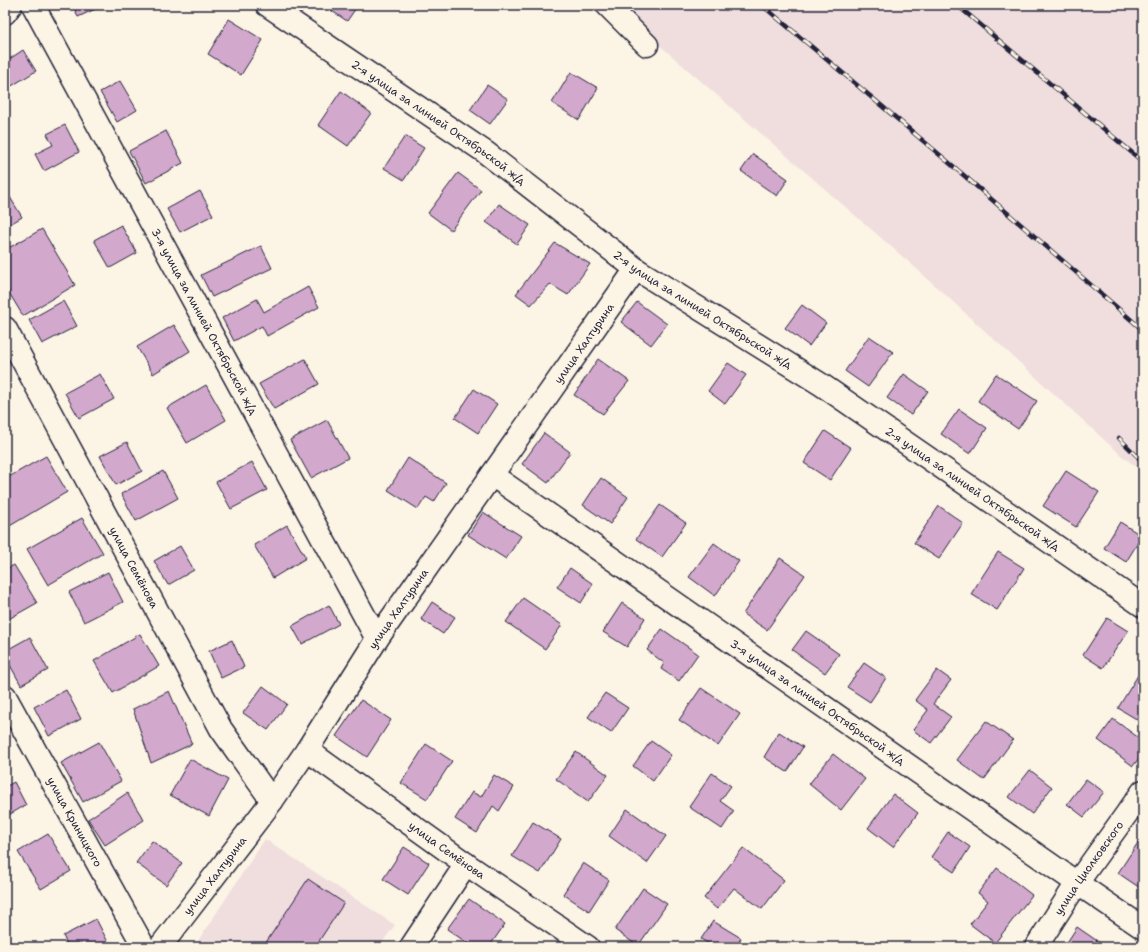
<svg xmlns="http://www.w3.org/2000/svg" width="1148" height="952" font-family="'Shantell Sans',sans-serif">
<rect width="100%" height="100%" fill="#fcf5e5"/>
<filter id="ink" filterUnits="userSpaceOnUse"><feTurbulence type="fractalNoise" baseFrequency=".025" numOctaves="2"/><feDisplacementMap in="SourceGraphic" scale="8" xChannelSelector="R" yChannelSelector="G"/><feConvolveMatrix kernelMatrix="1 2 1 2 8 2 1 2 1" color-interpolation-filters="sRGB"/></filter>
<g filter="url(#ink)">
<g fill="#f0dede">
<path d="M619,5H1143V472L1122,456L919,271L641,29Z"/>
<path d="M265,839L395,925L379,947H194Z"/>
</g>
<g fill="#d3a8cd" stroke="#22223b">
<path d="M73,5H104L78,17Z"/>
<path d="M323,5H358L347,21Z"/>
<path d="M229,19L263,40L241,75L208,54Z"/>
<path d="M23,50L36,71L5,90V62Z"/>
<path d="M571,72L598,88L579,120L552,103Z"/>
<path d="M120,81L137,110L117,122L100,92Z"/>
<path d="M487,85L508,99L490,124L470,110Z"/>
<path d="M341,91L371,113L348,146L318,125Z"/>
<path d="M65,125L79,152L44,171L35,154L53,145L47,134Z"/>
<path d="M166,131L183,163L146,183L129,151Z"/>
<path d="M405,136L424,148L404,180L384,168Z"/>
<path d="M753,154L788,179L777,196L741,171Z"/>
<path d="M458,173L481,190L451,230L428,213Z"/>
<path d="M5,189L22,217L5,227Z"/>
<path d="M200,191L213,215L180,232L167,209Z"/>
<path d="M499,204L530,225L517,244L486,222Z"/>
<path d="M121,225L137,253L110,268L94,240Z"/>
<path d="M42,229L75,285L23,316L5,286V250Z"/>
<path d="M555,243L590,264L568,295L550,284L531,305L516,294Z"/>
<path d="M261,246L272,268L212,297L201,275Z"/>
<path d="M308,287L319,307L267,336L262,326L234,341L222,318L257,299L264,312Z"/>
<path d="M63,301L77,326L42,344L29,320Z"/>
<path d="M637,302L667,324L651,345L621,322Z"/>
<path d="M802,305L826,323L809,346L785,328Z"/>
<path d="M174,325L190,351L153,374L137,347Z"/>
<path d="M869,336L893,352L868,387L845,371Z"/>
<path d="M305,359L319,384L274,409L259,384Z"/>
<path d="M598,359L629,381L603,414L574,395Z"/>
<path d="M728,363L746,375L725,404L708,391Z"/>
<path d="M100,374L114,399L79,418L65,393Z"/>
<path d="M904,374L928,391L911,415L887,398Z"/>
<path d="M996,374L1037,401L1018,429L978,401Z"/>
<path d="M206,385L226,420L187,443L167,408Z"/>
<path d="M474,389L497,404L478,433L455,418Z"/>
<path d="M959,409L987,428L970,454L941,434Z"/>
<path d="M327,420L348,458L311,478L290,440Z"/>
<path d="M825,431L851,448L830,480L804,463Z"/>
<path d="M544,433L570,452L548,483L522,464Z"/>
<path d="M127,442L142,471L116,485L100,456Z"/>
<path d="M46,456L67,492L8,527L5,521V479Z"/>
<path d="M408,458L446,483L434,502L426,497L418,509L388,490Z"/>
<path d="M252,462L267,490L231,509L216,482Z"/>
<path d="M163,471L178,498L136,521L121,494Z"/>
<path d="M1066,471L1099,492L1076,527L1043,506Z"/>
<path d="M601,478L628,497L610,524L583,505Z"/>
<path d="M660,505L686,523L662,557L636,539Z"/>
<path d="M939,506L963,523L939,559L914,543Z"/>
<path d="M483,512L521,536L506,559L468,535Z"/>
<path d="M82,518L103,553L48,585L27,549Z"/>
<path d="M1120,522L1142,536L1126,562L1104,548Z"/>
<path d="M287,525L306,558L273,578L254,545Z"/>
<path d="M714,543L739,561L715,596L689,577Z"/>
<path d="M180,546L194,570L168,585L154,561Z"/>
<path d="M998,552L1024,568L997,610L971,594Z"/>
<path d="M780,558L805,575L767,630L743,614Z"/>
<path d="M14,565L37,603L5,621V570Z"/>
<path d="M570,568L593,584L581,603L557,587Z"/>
<path d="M108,572L123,602L84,622L69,592Z"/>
<path d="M523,598L562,625L545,649L506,622Z"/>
<path d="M432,602L455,617L443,634L421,619Z"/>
<path d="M622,603L645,618L627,647L603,632Z"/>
<path d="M329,605L339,624L302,644L292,626Z"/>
<path d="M1107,618L1128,631L1103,668L1083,655Z"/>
<path d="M662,629L698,654L679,681L661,669L664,663L647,650Z"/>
<path d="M806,631L839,654L825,673L792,650Z"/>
<path d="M140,634L159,666L113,693L94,661Z"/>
<path d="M30,637L48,670L21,685L5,656V651Z"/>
<path d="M232,640L244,667L221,678L209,651Z"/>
<path d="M864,663L886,678L870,702L847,687Z"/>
<path d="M1143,667V723L1118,708Z"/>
<path d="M937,670L951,680L933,704L951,717L931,743L913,730L928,710L915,700Z"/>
<path d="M263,686L287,704L268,730L243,713Z"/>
<path d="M701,688L740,714L718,746L679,720Z"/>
<path d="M66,690L81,719L49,736L34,707Z"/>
<path d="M169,691L192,744L151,763L133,709Z"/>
<path d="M605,693L628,708L611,733L588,717Z"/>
<path d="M361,700L391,720L367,757L336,736Z"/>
<path d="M1113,719L1143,741V753L1133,766L1098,740Z"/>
<path d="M986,721L1013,740L984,780L957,760Z"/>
<path d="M779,732L803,747L787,772L764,757Z"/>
<path d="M651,741L671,755L653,781L633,766Z"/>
<path d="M99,742L121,781L83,802L61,763Z"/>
<path d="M426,744L452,761L427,799L401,783Z"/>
<path d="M576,752L608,775L588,802L556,779Z"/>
<path d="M833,754L865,779L841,810L809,784Z"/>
<path d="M190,759L228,780L209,816L170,795Z"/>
<path d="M1030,770L1052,787L1032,814L1009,797Z"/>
<path d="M712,773L731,786L720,801L734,811L722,829L689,807Z"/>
<path d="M494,775L514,787L499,811L493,806L477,833L455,819L472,792L481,797Z"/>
<path d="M1086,779L1104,792L1084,817L1067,804Z"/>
<path d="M14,782L26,805L5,817V787Z"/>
<path d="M127,793L144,820L105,845L88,819Z"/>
<path d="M893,794L918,813L893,847L868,828Z"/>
<path d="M627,809L666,836L647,863L609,836Z"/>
<path d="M533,822L561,839L540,873L512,856Z"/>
<path d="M948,832L970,847L954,872L931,857Z"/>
<path d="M48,834L71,871L41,889L18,852Z"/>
<path d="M1143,835V890L1118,873Z"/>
<path d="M152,841L182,863L166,885L136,863Z"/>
<path d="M404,847L429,863L408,895L383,879Z"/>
<path d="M743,848L784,880L762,909L734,888L717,909L704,898Z"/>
<path d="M583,863L609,880L589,911L563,894Z"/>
<path d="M997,868L1032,895L995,943L970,924L988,901L978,893Z"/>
<path d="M308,879L344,903L315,947H263Z"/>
<path d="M643,888L667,904L638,946L615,930Z"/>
<path d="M469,899L505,924L489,947H473L447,929Z"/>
<path d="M96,919L109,944L103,947H69L63,936Z"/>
<path d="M713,921L741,938L736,947H714L701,939Z"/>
<path d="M1077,927L1106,947H1064Z"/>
</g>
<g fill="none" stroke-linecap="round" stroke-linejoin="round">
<g stroke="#22223b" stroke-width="25">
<g id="minor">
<path id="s1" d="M33,5L377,639"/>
<path id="s2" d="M267,5L485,152L636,269L822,385L1143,606"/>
<path d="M607,5L647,45"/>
<path id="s3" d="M5,328L221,729L272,801"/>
<path id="s4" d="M492,475L1077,883L1143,928"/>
<path id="s5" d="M5,696L144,947"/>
<path id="s6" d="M307,750L466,864L588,947"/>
<path id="s7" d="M160,947L272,801L307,750L377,639L636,269"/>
<path d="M411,947L466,864"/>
<path id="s8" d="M1036,947L1077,883L1143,791"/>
</g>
</g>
<g stroke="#22223b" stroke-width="25">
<path id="major" d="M5,13L11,5"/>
</g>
<use href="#minor" stroke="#fcf5e5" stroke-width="22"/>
<use href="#major" stroke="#fcf5e5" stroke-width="22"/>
<g stroke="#22223b" stroke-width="4.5">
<g id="rail">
<path d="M762,5L953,166L1143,330"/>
<path d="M957,5L1143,162"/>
<path d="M1119,438L1143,462"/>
</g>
</g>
<use href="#rail" stroke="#fcf5e5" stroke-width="3" stroke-dasharray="9" stroke-linecap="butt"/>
</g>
</g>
<g text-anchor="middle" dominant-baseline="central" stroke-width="3" stroke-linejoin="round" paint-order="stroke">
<g font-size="11" fill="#22223b" stroke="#fcf5e5">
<text stroke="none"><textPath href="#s2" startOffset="208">2-я улица за линией Октябрьской ж/д</textPath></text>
<text stroke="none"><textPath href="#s2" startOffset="532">2-я улица за линией Октябрьской ж/д</textPath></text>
<text stroke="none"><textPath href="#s1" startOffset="360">3-я улица за линией Октябрьской ж/д</textPath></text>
<text stroke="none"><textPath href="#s7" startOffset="738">улица Халтурина</textPath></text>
<text stroke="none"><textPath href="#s2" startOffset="856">2-я улица за линией Октябрьской ж/д</textPath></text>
<text stroke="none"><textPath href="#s3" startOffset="272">улица Семёнова</textPath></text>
<text stroke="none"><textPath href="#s7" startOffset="414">улица Халтурина</textPath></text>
<text stroke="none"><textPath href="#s4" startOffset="397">3-я улица за линией Октябрьской ж/д</textPath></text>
<text stroke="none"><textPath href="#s5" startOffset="144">улица Криницкого</textPath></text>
<text stroke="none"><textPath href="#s6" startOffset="172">улица Семёнова</textPath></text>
<text stroke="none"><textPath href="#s8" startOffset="95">улица Циолковского</textPath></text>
<text stroke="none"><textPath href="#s7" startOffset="90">улица Халтурина</textPath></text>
</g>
</g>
<rect width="1148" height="952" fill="none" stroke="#fcf5e5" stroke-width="20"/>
<rect x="10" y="10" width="1128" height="932" fill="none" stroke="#22223b" stroke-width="1.5" filter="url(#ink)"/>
</svg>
